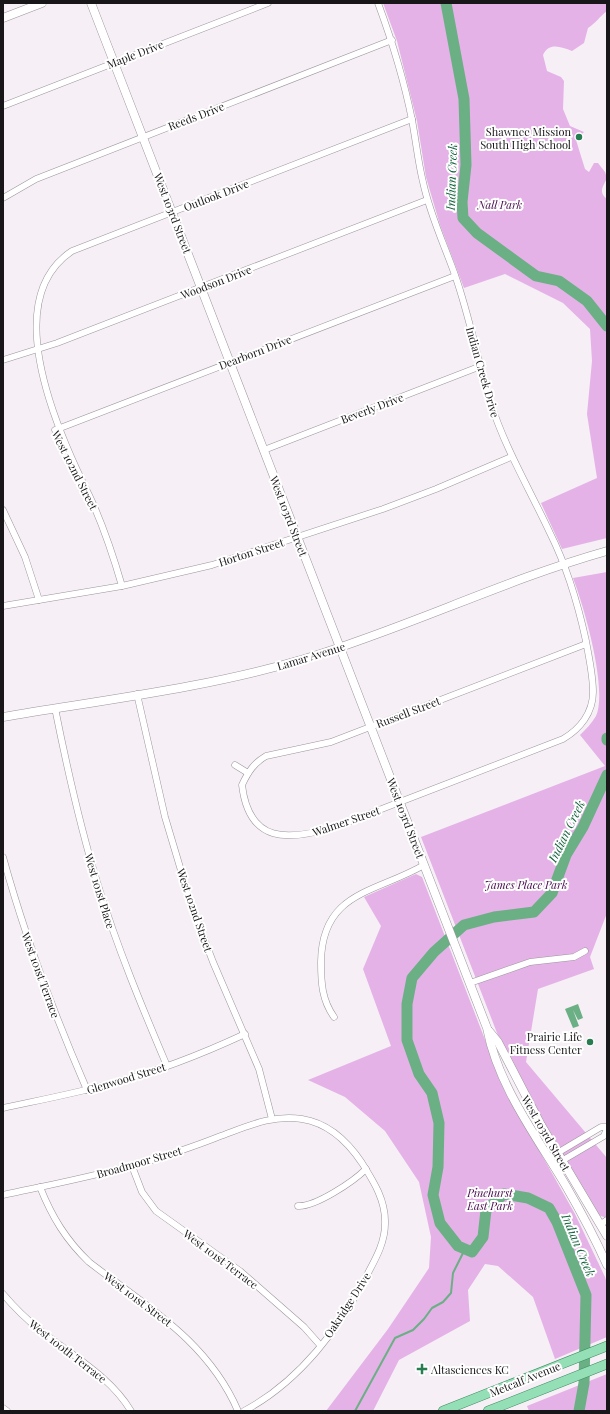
<svg xmlns="http://www.w3.org/2000/svg" width="610" height="1414" font-family="'Playfair Display',serif">
<rect width="100%" height="100%" fill="#f6eff6"/>
<g fill="#e4b2e7">
<path d="M383,3H607V11C600,16 595,24 588,28L584,43L572,51C561,47 549,42 543,55L547,71L561,77L564,81L563,109L570,126L584,132L576,140L585,169L589,172L594,163H598L605,172L607,178C603,187 598,192 607,199V538L562,549L541,503L597,478L587,414L592,361L590,329L563,303L505,274L464,288L440,225L426,177L417,121L397,41Z"/>
<path d="M607,572V913L590,957L594,969L538,989L526,1062L607,1158V1222L604,1217L598,1215L558,1146L554,1143L499,1038L421,837L605,766L580,735C586,729 592,723 596,716C608,690 584,606 573,578Z"/>
<path d="M416,874L422,877L503,1086L575,1214L605,1277L607,1283V1337L555,1359L533,1297L498,1266L485,1264L468,1290L470,1321L399,1360L373,1411H326L388,1329L429,1268L431,1237L419,1182L385,1131L345,1097L308,1080L391,1046L363,969L381,926L364,897Z"/>
<path d="M607,1374V1411H529L527,1406Z"/>
</g>
<path fill="#6baf85" d="M578,1004L583,1018L578,1020L573,1010L579,1026L573,1028L565,1009Z"/>
<g fill="none" stroke-linecap="round" stroke-linejoin="round">
<g stroke="#6baf85" stroke-width="2">
<path d="M605,779L607,780"/>
<path d="M355,1411L395,1338L413,1330L424,1319L432,1308L443,1302L451,1293L453,1273L465,1249"/>
</g>
<g stroke="#6baf85" stroke-width="11">
<path d="M446,3L464,99L466,165L462,202L463,218L477,233L536,276L559,281L587,301L607,326"/>
<path d="M607,738V740"/>
<path d="M579,1411L584,1383L586,1295L557,1222L549,1208L528,1198L504,1194L486,1210L483,1237L472,1252L458,1246L440,1223L433,1195L438,1167L439,1123L432,1093L419,1074L407,1040V1004L412,978L434,952L464,925L494,917L534,912L552,893L566,855L583,827L607,775"/>
</g>
<g stroke="#9b959c" stroke-width="7">
<g id="street">
<path d="M378,3C392,41 404,80 412,120C416,141 418,162 423,182C430,215 444,244 455,275C470,318 478,362 491,404C506,450 530,490 550,533C567,567 578,604 586,641C589,658 593,675 593,692C593,713 580,729 563,739L335,827C288,841 249,844 242,785C248,772 254,763 266,756L331,742L586,644"/>
<path d="M3,106L268,3"/>
<path d="M3,198L36,179L392,40"/>
<path d="M3,360L57,343L427,200"/>
<path d="M55,430L455,276"/>
<path d="M264,450L481,366"/>
<path d="M3,510L25,557L39,600"/>
<path d="M122,586C113,555 103,525 89,495C55,427 0,299 72,251L412,119"/>
<path d="M3,606L122,586L212,565L383,509L436,489L511,457"/>
<path d="M137,694L165,817L191,904L213,962L259,1069L272,1119"/>
<path d="M55,708C67,768 80,827 98,885C117,947 142,1007 167,1066"/>
<path d="M235,765L248,773"/>
<path d="M3,857C25,937 54,1014 87,1090"/>
<path d="M470,983L530,962L574,957L585,951"/>
<path d="M334,1017C322,1000 321,983 321,962C322,891 376,893 424,865"/>
<path d="M3,1108C40,1100 77,1093 113,1083C159,1071 202,1054 245,1034"/>
<path d="M549,1158L601,1127H607"/>
<path d="M132,1166L142,1192L156,1211L240,1271L304,1327L320,1345"/>
<path d="M553,1166L604,1136L607,1129"/>
<path d="M40,1187C52,1217 66,1240 89,1262C146,1306 208,1341 238,1411"/>
<path d="M3,1195C54,1184 106,1174 156,1159C177,1152 198,1145 218,1137C246,1127 272,1114 302,1119C328,1123 348,1142 362,1163C374,1182 386,1201 385,1224C385,1242 376,1258 368,1273C341,1327 299,1382 244,1411"/>
<path d="M298,1206C315,1207 353,1182 366,1169"/>
<path d="M601,1224L607,1220"/>
<path d="M3,1294C14,1307 26,1319 40,1330C71,1355 110,1376 131,1411"/>
<path d="M3,1408L7,1411"/>
</g>
</g>
<g stroke="#9b959c" stroke-width="9">
<g id="secondary">
<path d="M91,3L487,1028C498,1086 537,1137 566,1186C581,1212 595,1238 607,1265"/>
<path d="M3,18L42,3"/>
<path d="M3,717C103,700 206,688 304,659C407,628 504,580 607,551"/>
<path d="M489,1031L498,1042L541,1125L607,1236"/>
</g>
</g>
<g stroke="#3b8b60" stroke-width="10">
<g id="primary">
<path d="M443,1411L607,1346"/>
<path d="M488,1411L607,1364"/>
</g>
</g>
<use href="#street" stroke="#fff" stroke-width="6"/>
<use href="#secondary" stroke="#fff" stroke-width="8"/>
<use href="#primary" stroke="#95dfb7" stroke-width="9"/>
</g>
<g fill="#277d50" stroke="#fff" stroke-width="1.5">
<circle cx="579" cy="137" r="4"/>
<circle cx="590" cy="1042" r="4"/>
<path d="M420 1363h4v4h4v4h-4v4h-4v-4h-4v-4h4z"/>
</g>
<g text-anchor="middle" dominant-baseline="central" stroke-width="4" stroke-linejoin="round" paint-order="stroke">
<g font-size="11" fill="#191619" stroke="#fff">
<text transform="translate(135 54) rotate(-21)">Maple Drive</text>
<text transform="translate(196 116) rotate(-21)">Reeds Drive</text>
<text transform="translate(216 195) rotate(-21)">Outlook Drive</text>
<text transform="translate(173 213) rotate(69)">West 103rd Street</text>
<text transform="translate(216 282) rotate(-21)">Woodson Drive</text>
<text transform="translate(255 352) rotate(-21)">Dearborn Drive</text>
<text transform="translate(483 372) rotate(74)">Indian Creek Drive</text>
<text transform="translate(372 408) rotate(-21)">Beverly Drive</text>
<text transform="translate(75 470) rotate(63)">West 102nd Street</text>
<text transform="translate(289 516) rotate(69)">West 103rd Street</text>
<text transform="translate(251 552) rotate(-18)">Horton Street</text>
<text transform="translate(311 656) rotate(-17)">Lamar Avenue</text>
<text transform="translate(408 712) rotate(-21)">Russell Street</text>
<text transform="translate(406 818) rotate(69)">West 103rd Street</text>
<text transform="translate(346 821) rotate(-19)">Walmer Street</text>
<text transform="translate(100 891) rotate(73)">West 101st Place</text>
<text transform="translate(195 910) rotate(71)">West 102nd Street</text>
<text transform="translate(41 975) rotate(70)">West 101st Terrace</text>
<text transform="translate(126 1078) rotate(-17)">Glenwood Street</text>
<text transform="translate(546 1133) rotate(60)">West 103rd Street</text>
<text transform="translate(139 1162) rotate(-16)">Broadmoor Street</text>
<text transform="translate(221 1259) rotate(37)">West 101st Terrace</text>
<text transform="translate(138 1299) rotate(37)">West 101st Street</text>
<text transform="translate(347 1305) rotate(-57)">Oakridge Drive</text>
<text transform="translate(68 1351) rotate(38)">West 100th Terrace</text>
<text transform="translate(525 1379) rotate(-22)">Metcalf Avenue</text>
</g>
<g font-size="11" fill="#191619" stroke="#fff" text-anchor="end">
<text x="571" y="131">Shawnee Mission<tspan x="571" dy="13">South High School</tspan></text>
<text x="582" y="1036">Prairie Life<tspan x="582" dy="13">Fitness Center</tspan></text>
<text x="431" y="1369" text-anchor="start">Altasciences KC</text>
</g>
<g font-size="11" font-style="italic" fill="#490b4f" stroke="#fff">
<text x="500" y="204">Nall Park</text>
<text x="526" y="884">James Place Park</text>
<text x="490" y="1192">Pinehurst<tspan x="490" dy="13">East Park</tspan></text>
</g>
<g font-size="12" font-style="italic" fill="#12633c" stroke="#fff">
<text transform="translate(451 177) rotate(-88)">Indian Creek</text>
<text transform="translate(566 831) rotate(-64)">Indian Creek</text>
<text transform="translate(579 1245) rotate(67)">Indian Creek</text>
</g>
</g>
<rect width="610" height="1414" fill="none" stroke="#191619" stroke-width="8"/>
</svg>
